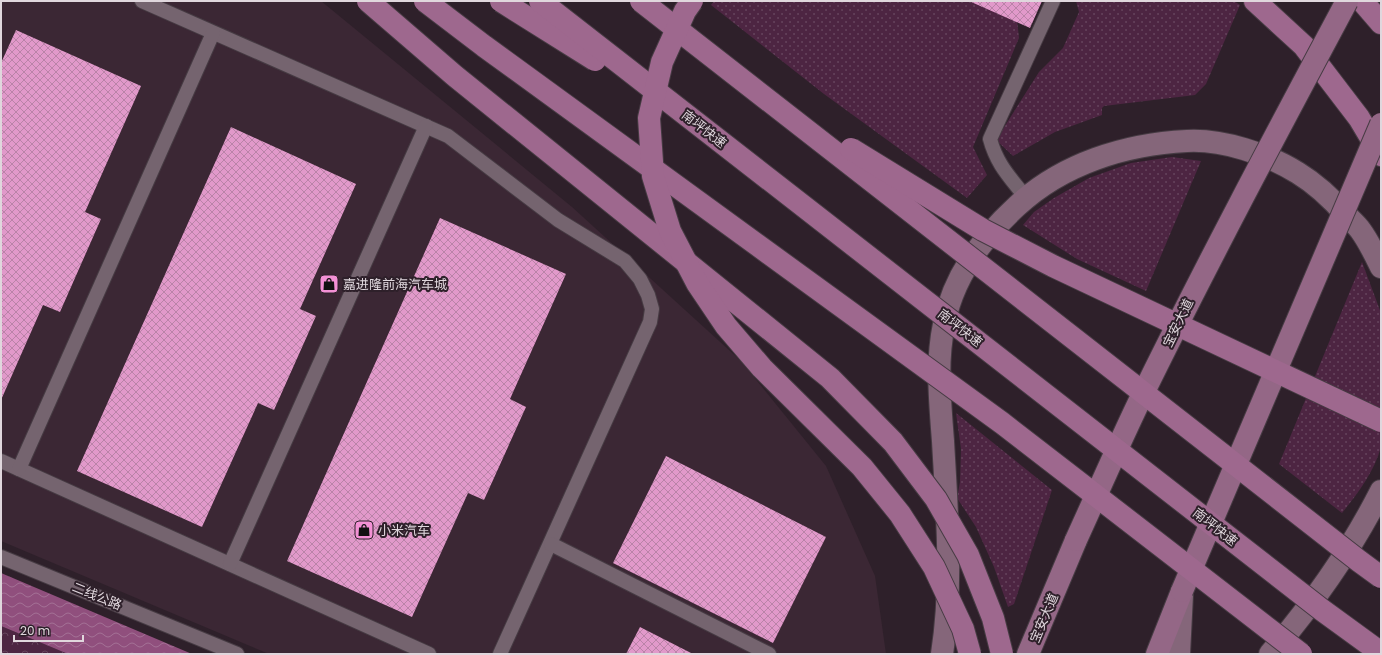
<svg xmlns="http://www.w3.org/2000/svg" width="1382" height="655" font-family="Poppins,'Noto Sans SC',sans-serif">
<defs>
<pattern id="grass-dots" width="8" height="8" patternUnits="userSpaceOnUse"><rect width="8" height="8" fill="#4d2542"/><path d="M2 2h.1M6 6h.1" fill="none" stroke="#66445d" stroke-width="1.8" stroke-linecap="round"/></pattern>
<pattern id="park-crowns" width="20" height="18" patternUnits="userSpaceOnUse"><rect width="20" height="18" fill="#4d2542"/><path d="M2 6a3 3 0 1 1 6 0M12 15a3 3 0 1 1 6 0" fill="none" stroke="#66445d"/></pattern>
<pattern id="water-waves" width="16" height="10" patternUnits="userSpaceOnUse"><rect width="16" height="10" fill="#904f7d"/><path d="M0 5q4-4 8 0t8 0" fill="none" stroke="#a47095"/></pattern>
<pattern id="building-cross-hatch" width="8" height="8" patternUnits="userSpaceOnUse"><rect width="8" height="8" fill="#e199ca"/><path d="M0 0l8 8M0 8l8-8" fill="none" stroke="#ba83a8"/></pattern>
</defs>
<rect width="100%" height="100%" fill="#2e202a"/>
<path fill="#3b2734" d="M1,1H321L572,207L741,361L826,466L875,576L886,654H269L1,541Z"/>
<g fill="url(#grass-dots)">
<path d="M714,1H1015L1019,38L973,147L987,175L967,198L824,94L711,5Z"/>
<path d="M1076,1H1234L1240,5L1206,84L1195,95L1104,106L1102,108V115L1055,132L1013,156L996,140L1039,72L1063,48L1079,12Z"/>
<path d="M1172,157L1201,161L1146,291L1077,259L1023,225L1034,212L1054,198L1089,178L1131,163Z"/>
<path d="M1362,262L1381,313V447C1374,472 1358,493 1342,513L1279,464Z"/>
<path d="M956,413L1052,490L1014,604L1008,607L994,567L976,527L957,498L960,482L961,449Z"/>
</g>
<path fill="url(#park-crowns)" d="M1,626L68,654H1Z"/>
<path fill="url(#water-waves)" d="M1,573L192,654H68L1,626Z"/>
<g fill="url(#building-cross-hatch)">
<path d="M969,1H1042L1030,28Z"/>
<path d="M16,30L141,86L85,212L101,219L60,312L43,305L1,400V63Z"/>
<path d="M231,127L356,184L300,309L316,316L274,410L258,403L202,527L77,471Z"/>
<path d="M440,218L566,274L510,399L526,407L484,500L468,493L412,617L287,561Z"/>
<path d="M666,456L826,537L773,643L613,563Z"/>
<path d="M640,627L693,654H626Z"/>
</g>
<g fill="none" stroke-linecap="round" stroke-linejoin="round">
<g stroke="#463b43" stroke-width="16">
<g id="service">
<path d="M142,1L448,136L558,220L625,261L640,279L648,295L652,309L650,322L500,654"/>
<path d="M1026,198C1010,177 997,165 990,139L1053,1"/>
<path d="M1,461L429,654"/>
<path d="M19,469L213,33"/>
<path d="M551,544L769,654"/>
<path d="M1,557L237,654"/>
<path d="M230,564L426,126"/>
</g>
</g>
<g stroke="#463b43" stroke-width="24">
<g id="secondary">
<path d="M942,654C953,584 947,512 943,441C940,402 936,362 944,324C953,277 982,238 1017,206C1062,164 1125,144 1187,141C1222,139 1268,154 1298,173C1316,184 1332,199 1346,215C1351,220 1357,225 1361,231C1369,242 1375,255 1381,267"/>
<path d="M1179,654L1182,595"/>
<path d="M1270,654C1313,604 1351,550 1381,491"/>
</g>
</g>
<g stroke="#463b43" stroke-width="24">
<g id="primary">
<path d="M1028,654L1076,540"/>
<path d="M1157,654L1182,591"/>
</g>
</g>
<g stroke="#463b43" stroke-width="24">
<g id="trunk">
<path d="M1255,1L1304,46L1359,118L1381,155"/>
<path d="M1362,1L1381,23"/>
</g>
</g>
<use href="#service" stroke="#75646f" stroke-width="14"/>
<use href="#secondary" stroke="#85667a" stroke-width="22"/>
<use href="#primary" stroke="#946786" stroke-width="22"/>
<use href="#trunk" stroke="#9e688e" stroke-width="22"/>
<g stroke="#463b43" stroke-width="24" stroke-linecap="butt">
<g id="primary-bridge">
<path d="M1076,540C1097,494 1117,448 1139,402C1205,267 1276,134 1347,1"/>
<path d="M1182,591L1381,124"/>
</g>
</g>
<g stroke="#463b43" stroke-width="24" stroke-linecap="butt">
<g id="trunk-bridge">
<path d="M368,1L455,76L830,378L893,442L936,499L968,555L993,618L1002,654"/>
<path d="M425,1L484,46L1002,423L1301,654"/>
<path d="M501,1L595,60"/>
<path d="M540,1L1322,610L1381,653"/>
<path d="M641,1L1359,561L1381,577"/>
<path d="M692,1L685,11L662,62L649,118L653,176L670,231L697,283L726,326L762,368L862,467L900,514L934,567L963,629L970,654"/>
<path d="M851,149L983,230L1053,266L1381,421"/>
</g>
</g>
<use href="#primary-bridge" stroke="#946786" stroke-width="22"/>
<use href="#trunk-bridge" stroke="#9e688e" stroke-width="22"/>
</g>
<defs>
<g id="shop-square" transform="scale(1)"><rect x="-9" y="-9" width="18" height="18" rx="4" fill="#f391d5" stroke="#2e202a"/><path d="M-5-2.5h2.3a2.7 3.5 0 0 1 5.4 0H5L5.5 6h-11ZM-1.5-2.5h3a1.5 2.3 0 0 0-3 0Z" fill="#111"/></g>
</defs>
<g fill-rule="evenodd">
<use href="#shop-square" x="329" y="284"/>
<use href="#shop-square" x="364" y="530"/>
</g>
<g text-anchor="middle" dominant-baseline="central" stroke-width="4" stroke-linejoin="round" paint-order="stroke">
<g font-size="13" fill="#e0d7dd" stroke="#2e202a">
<text transform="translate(704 129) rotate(38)">南坪快速</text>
<text transform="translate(1178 323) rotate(-64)">宝安大道</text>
<text transform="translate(960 328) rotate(38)">南坪快速</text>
<text transform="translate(1215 527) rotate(38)">南坪快速</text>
<text transform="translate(97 596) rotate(22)">二线公路</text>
<text transform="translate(1044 618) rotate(-67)">宝安大道</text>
</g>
<g font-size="13" fill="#e0d7dd" stroke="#2e202a" text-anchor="start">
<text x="343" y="284">嘉进隆前海汽车城</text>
<text x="378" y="530">小米汽车</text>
</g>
</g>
<rect width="1382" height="655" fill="none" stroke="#e0d7dd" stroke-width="4"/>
<path d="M14 635v6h69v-6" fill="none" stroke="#e0d7dd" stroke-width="2"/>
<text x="20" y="635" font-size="12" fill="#e0d7dd" stroke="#2e202a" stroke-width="3" paint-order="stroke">20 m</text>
</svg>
